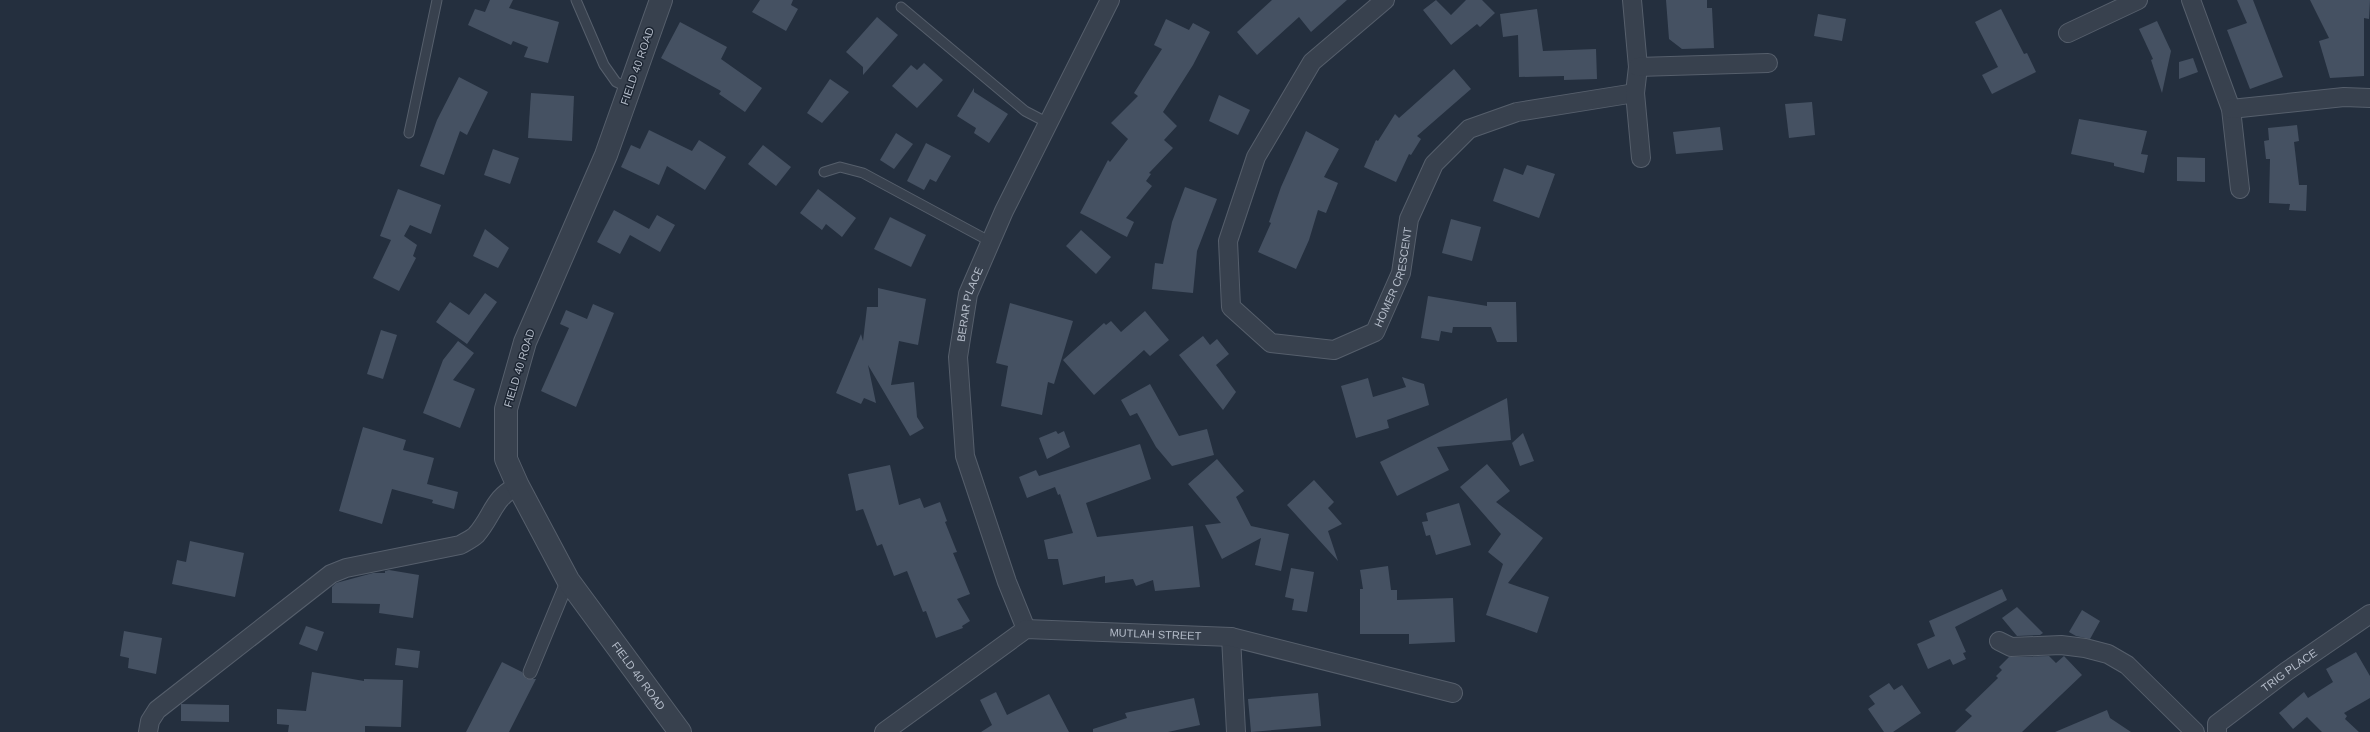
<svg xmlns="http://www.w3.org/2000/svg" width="2370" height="732" font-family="Helvetica,sans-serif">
<rect width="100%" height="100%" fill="#242f3e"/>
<g fill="#455162">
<path d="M490,0H513L509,8L559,22L548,63L524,57L528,47L513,41L511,45L468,25L475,9L485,12Z"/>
<path d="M760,0H793L791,5L798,9L786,31L752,12Z"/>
<path d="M1272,0H1347L1311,32L1299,17L1257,55L1237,32Z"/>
<path d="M1436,0L1451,15L1466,0H1482L1495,13L1480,27L1477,24L1451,45L1423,10Z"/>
<path d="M1666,0H1707V8H1712L1714,48L1682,49L1669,39Z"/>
<path d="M2237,0H2253L2283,77L2250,89L2227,30L2247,23Z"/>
<path d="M2310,0H2370L2369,19L2364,18V76L2330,78L2319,41L2329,38Z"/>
<path d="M1537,9L1543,51L1596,49L1597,79L1564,80V76L1519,77L1518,35L1503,37L1500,14Z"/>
<path d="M2001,9L2024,54L2027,53L2036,72L1992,94L1982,75L1998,67L1975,22Z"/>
<path d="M1818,14L1846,19L1842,41L1814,36Z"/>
<path d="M877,17L898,35L863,75V67L846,52Z"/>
<path d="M1166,19L1189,30L1193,23L1210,32L1193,65L1163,112L1177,126L1164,140L1173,148L1149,173L1151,174L1146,181L1152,186L1126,218L1134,222L1127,237L1080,213L1108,160L1110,162L1128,139L1111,123L1138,96L1134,93L1162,49L1154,45Z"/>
<path d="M2157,21L2171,51L2162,93L2151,60L2153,59L2139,29Z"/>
<path d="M680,22L727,47L721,59L762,88L745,112L719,94L721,91L661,58Z"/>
<path d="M2193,58L2198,72L2179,79V62Z"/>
<path d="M924,63L943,80L917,108L892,86L911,65L917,70Z"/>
<path d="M1454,69L1471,89L1417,136L1421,139L1411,155L1409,154L1396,182L1364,167L1376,140L1378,141L1395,114L1399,118Z"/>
<path d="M459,77L488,92L467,135L460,131L444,175L420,166L437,120Z"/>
<path d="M830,79L849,92L822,123L807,113Z"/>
<path d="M974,88V92L1008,114L989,143L974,133L976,128L957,116Z"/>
<path d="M531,93L574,96L572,141L528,138Z"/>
<path d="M1219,95L1250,110L1238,135L1209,121Z"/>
<path d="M1812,102L1815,135L1789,138L1785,104Z"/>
<path d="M2079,119L2147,131L2141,154L2148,155L2144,173L2114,166V163L2071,154Z"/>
<path d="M2297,125L2299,141L2294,142L2299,185H2307L2306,211L2289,210L2290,204L2269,203L2270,159H2266L2264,141L2269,140L2268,128Z"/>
<path d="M1720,127L1723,150L1676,154L1673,132Z"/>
<path d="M649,130L692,151L699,140L726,157L705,190L667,166L659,185L621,167L631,145L640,149Z"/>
<path d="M1306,131L1339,149L1324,177L1338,183L1326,213L1318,210L1309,240L1296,269L1258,252L1271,223L1269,222L1281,187Z"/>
<path d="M896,133L913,144L894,169L880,160Z"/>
<path d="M926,143L951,156L936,182L930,179L924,190L907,181Z"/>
<path d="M763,145L791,167L776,186L748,164Z"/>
<path d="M493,149L519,158L510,184L484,175Z"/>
<path d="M2177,157L2205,158V182L2177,181Z"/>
<path d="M1527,165L1555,174L1539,218L1493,201L1504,168L1523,175Z"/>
<path d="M1185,187L1217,199L1197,251L1193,293L1152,289L1155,263L1163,264L1172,222Z"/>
<path d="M398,189L441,205L431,234L410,225L404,236L417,245L413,256L416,258L399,291L373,278L391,240L380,236Z"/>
<path d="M818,189L856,218L842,237L826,224L822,230L800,213Z"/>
<path d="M614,210L649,229L657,215L675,225L660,252L630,235L620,254L597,242Z"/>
<path d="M890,217L926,235L911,267L874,249Z"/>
<path d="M1451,219L1481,227L1472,261L1442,253Z"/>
<path d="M485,229L509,248L498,268L473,256Z"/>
<path d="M1081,230L1111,257L1096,274L1066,246Z"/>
<path d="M878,288L926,299L918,345L899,341L891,385L914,382L917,417L924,428L910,436L868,365L876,403L864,398L861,404L836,393L861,334L863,341L867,307H878Z"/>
<path d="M485,293L497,302L467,344L436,322L450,302L469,315Z"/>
<path d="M1428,296L1487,306V302H1516L1517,342H1497L1491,327H1453L1452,333L1441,331L1439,341L1421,338Z"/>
<path d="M1010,303L1073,321L1054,384L1048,382L1042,415L1001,406L1008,366L996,363Z"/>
<path d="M593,304L614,313L576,407L541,391L569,328L560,324L566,310L587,319Z"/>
<path d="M1145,311L1169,340L1150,356L1144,350L1094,395L1063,360L1104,323L1106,325L1111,321L1121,332Z"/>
<path d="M381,330L397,335L383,379L367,374Z"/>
<path d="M1203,336L1210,345L1217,339L1229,354L1216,365L1236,392L1223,410L1179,355Z"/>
<path d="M458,341L474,353L453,380L475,389L460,428L423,413L443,360Z"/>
<path d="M1402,377L1424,384L1429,405L1387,420L1389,428L1356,438L1341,386L1368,378L1373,397L1406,387Z"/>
<path d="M1150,384L1179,436L1207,429L1214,455L1172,466L1156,447L1137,413L1130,416L1121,400Z"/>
<path d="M1507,398L1511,440L1437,447L1449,470L1397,496L1380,462Z"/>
<path d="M363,427L406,440L403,450L434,458L427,484L458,492L454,509L432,503L433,500L392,489L382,524L339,511Z"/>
<path d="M1056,431L1058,434L1064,431L1070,447L1047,459L1039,438Z"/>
<path d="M1523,433L1534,461L1520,466L1512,443Z"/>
<path d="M1140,444L1151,479L1086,503L1097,537L1193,526L1200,587L1155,591L1153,580L1136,586L1133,579L1105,583V576L1063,585L1058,559H1048L1044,540L1073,533L1060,494L1058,495L1055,487L1027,498L1019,477L1036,470L1039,476Z"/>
<path d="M1217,459L1244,491L1236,497L1251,526L1289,534L1281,571L1255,565L1261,538L1222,559L1205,525L1221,523L1188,484Z"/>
<path d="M1487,464L1510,491L1496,502L1543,538L1508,583L1549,597L1537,633L1486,615L1503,564L1488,552L1501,534L1460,487Z"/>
<path d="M890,465L899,505L920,498L924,508L940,502L947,521L945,522L957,552L953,553L970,594L957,599L970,621L962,626L963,628L936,638L926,611L923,612L907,571L894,576L882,544L877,546L863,509L856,511L848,474Z"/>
<path d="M1314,480L1334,502L1328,508L1342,524L1328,531L1338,561L1287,505Z"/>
<path d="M1459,503L1471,545L1436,555L1430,535L1426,536L1422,522L1428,521L1426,513Z"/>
<path d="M190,541L244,553L235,597L172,584L177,560L186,562Z"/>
<path d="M1388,566L1391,590H1397V600L1453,598L1455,642L1409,644V634H1360V589H1363L1360,570Z"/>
<path d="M1291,568L1314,572L1307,612L1292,610L1294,599L1285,597Z"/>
<path d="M389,570L419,575L413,618L379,613L380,604L332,603V587L336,583L373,573H385V571Z"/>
<path d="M2002,589L2007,600L1955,627L1966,652L1963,653L1966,659L1953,665L1950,659L1928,669L1917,644L1935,636L1929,621Z"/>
<path d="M2017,607L2043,633L2040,635L2017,636L2002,618Z"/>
<path d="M2082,610L2100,621L2090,639L2076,636L2069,632Z"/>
<path d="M306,626L324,632L317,651L299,644Z"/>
<path d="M124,631L162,638L156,674L128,668L129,658L120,656Z"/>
<path d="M397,648L420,651L418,668L395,665Z"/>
<path d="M2356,652L2370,676V698L2344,713L2347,716L2345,719L2359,732H2322L2307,717L2293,729L2279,713L2304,692L2308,698L2333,682L2326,669Z"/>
<path d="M2049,656L2056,663L2064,656L2082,675L2022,732H1955L1972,716L1965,710L1998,678L1996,676L2002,670L1999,667L2009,657Z"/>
<path d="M502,662L522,672L527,679H536L509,732H466Z"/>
<path d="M312,672L364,681V679L403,680L401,727L365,726V732H288L289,725L277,724V709L306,711Z"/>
<path d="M1889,683L1894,690L1902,685L1921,713L1893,732H1884L1868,709L1875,704L1869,696Z"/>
<path d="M996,692L1007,715L1049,694L1069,732H981L992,725L980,700Z"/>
<path d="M1318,693L1321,726L1251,732L1248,699Z"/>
<path d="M1194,698L1200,725L1168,732H1093V729L1127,718L1125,713Z"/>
<path d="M181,704L229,705V722L181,721Z"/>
<path d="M2107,710L2110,718L2131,732H2055Z"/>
</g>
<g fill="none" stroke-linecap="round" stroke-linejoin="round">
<g stroke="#565f6c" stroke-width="11">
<g id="service">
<path d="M576,0L604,65L616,82L629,88"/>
<path d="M901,7L1025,111L1048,123"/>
<path d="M409,133L437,0"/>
<path d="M824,172L840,167L863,173L991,242"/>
</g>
</g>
<g stroke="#565f6c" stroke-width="15">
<path id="pedestrian" d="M530,672L568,580"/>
</g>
<g stroke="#565f6c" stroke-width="20">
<g id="minor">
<path id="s1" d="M1385,0L1312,62L1256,157L1228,241L1231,307L1271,343L1334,350L1375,332L1401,273L1409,219L1434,164L1469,129L1517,112L1635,93"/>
<path d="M1632,0L1638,67L1635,93L1641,158"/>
<path d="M2191,0L2231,109L2240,189"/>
<path d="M2068,33L2138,0"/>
<path d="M1638,67L1768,63"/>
<path d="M2231,109L2344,97L2370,98"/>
<path id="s2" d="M1026,629L1007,582L965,456L958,357L968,294L1004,211L1110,0"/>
<path d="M1231,637L1236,732"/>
<path d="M1999,641L2011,647L2061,645L2085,648L2108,654L2127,665L2195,732"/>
<path d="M148,732L150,721L157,710L331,574L346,568L460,545C465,542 472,539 476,535C493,516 493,497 518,486"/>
<path id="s3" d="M884,732L1026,629L1231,637L1453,693"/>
<path id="s4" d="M2217,732V724L2287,671L2370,614"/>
</g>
</g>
<g stroke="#565f6c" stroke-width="24">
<g id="tertiary">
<path id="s5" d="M661,0L606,155L525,342L506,409V459L518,486L568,580L680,732"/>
</g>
</g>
<use href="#service" stroke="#38414e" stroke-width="9"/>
<use href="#pedestrian" stroke="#38414e" stroke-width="13"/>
<use href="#minor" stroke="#38414e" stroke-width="18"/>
<use href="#tertiary" stroke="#38414e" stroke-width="22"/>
</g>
<g text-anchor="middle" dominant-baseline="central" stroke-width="3" stroke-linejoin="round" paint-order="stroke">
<g font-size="11" fill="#b4bcc9" stroke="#1d2633">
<text transform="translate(637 66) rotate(-71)">FIELD 40 ROAD</text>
<text stroke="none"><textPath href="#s1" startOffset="581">HOMER CRESCENT</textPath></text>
<text stroke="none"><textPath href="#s2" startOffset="337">BERAR PLACE</textPath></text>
<text transform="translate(519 368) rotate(-73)">FIELD 40 ROAD</text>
<text stroke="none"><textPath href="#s3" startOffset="305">MUTLAH STREET</textPath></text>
<text stroke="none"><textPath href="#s4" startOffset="98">TRIG PLACE</textPath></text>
<text stroke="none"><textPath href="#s5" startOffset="743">FIELD 40 ROAD</textPath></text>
</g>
</g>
</svg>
